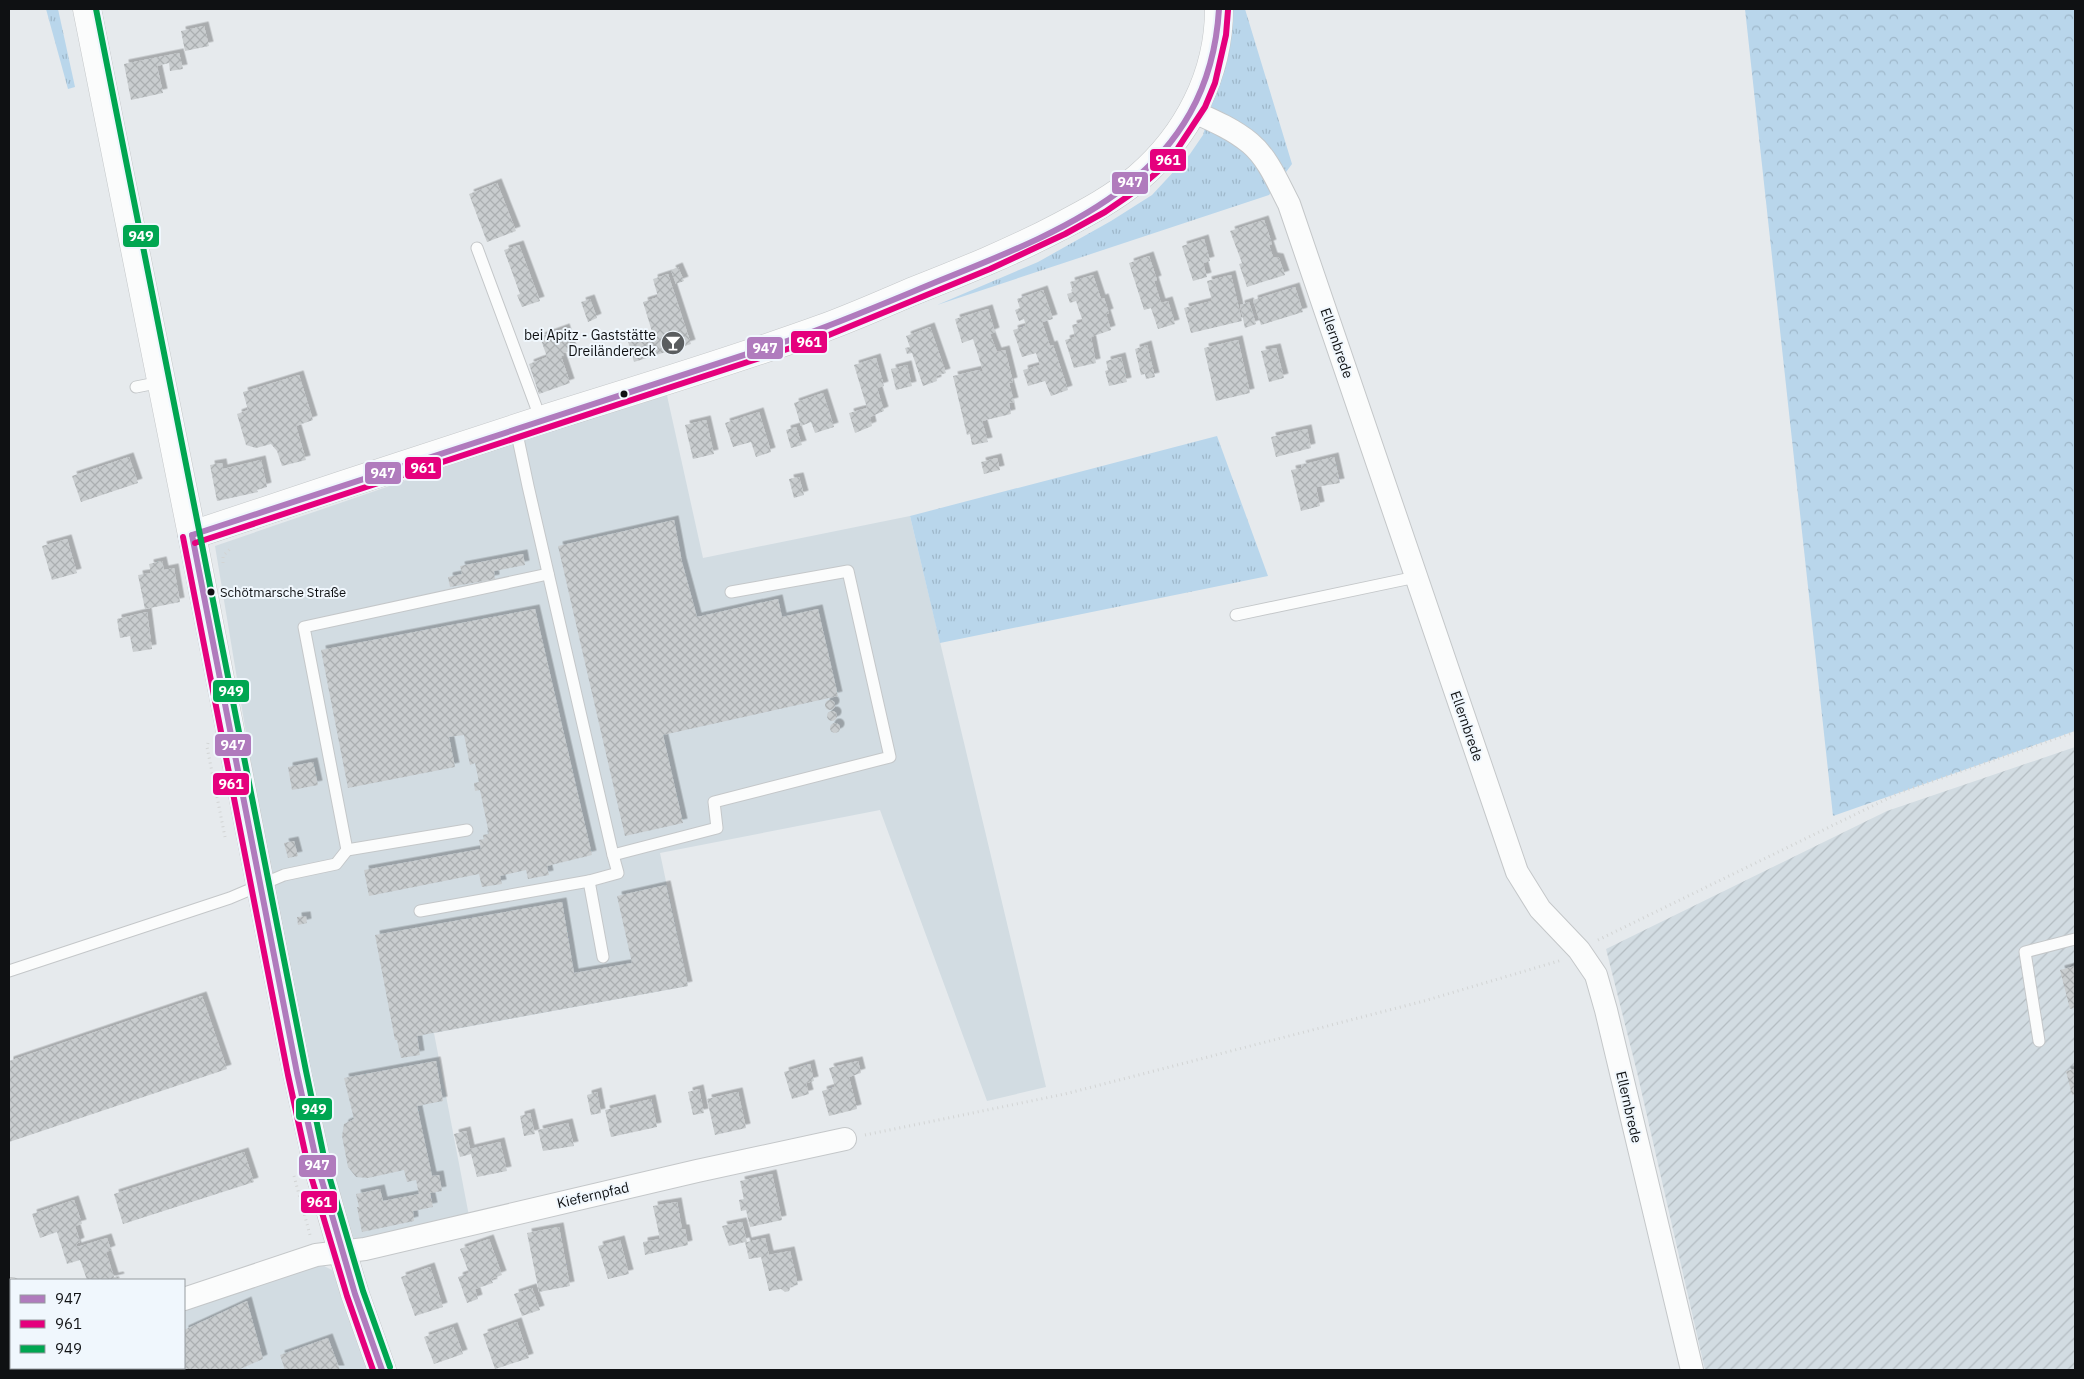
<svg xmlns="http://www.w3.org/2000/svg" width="2084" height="1379" font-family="'IBM Plex Sans',sans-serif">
<defs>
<pattern id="industrial-furrows" width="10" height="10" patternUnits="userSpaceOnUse" patternTransform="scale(1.25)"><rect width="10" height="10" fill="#d2dce2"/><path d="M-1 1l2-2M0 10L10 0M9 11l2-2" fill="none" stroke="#b3bcc1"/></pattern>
<pattern id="grass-tufts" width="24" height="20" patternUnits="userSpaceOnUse" patternTransform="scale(1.25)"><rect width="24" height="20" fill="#b9d6eb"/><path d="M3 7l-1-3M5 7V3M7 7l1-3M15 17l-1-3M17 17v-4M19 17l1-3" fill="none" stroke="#9eb7c9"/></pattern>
<pattern id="forest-crowns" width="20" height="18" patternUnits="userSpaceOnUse" patternTransform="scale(1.25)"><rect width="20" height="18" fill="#b9d6eb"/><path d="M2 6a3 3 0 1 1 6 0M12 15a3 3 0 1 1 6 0" fill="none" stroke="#9eb7c9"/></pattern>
<pattern id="building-cross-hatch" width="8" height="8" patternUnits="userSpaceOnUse" patternTransform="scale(1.25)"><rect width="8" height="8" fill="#c9cdcf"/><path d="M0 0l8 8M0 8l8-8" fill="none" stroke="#abafb1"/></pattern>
<filter id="shadow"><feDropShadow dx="4.5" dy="-4.5" stdDeviation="0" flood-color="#0004"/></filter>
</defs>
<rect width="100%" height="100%" fill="#e6eaed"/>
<g fill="#d2dce2">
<path d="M666,391L703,558L910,516L1046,1087L987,1101L880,810L660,853L688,986L434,1033L469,1216L351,1244L305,1063L271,884L215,546Z"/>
<path d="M324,1266L338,1273L370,1370H9V1300L11,1299V1368H184V1306L308,1267Z"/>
</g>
<path fill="url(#industrial-furrows)" d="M2075,747V1370H1705L1637,1072L1606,949L1887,811Z"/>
<g fill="url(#grass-tufts)">
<path d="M46,9H58L75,87L68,89Z"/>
<path d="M1227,9H1245L1292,164L1269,195L937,305L1038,262L1111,221L1152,195L1190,154L1203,135L1217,87Z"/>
<path d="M1217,436L1268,576L940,643L910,516Z"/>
</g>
<path fill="url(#forest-crowns)" d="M1745,9H2075V731L1833,816Z"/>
<g fill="url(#building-cross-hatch)" filter="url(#shadow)">
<path d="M204,26L209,46L185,51L181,31Z"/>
<path d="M179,53L183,69L170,71L169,63L157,66L163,93L131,100L124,64Z"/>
<path d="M497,183L516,231L487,242L469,194Z"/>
<path d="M1264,220L1272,244L1269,245L1273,257L1279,258L1285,275L1247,287L1239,264L1242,263L1230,231Z"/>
<path d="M1204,239L1210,261L1203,263L1207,277L1193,281L1182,246Z"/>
<path d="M519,245L540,301L522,307L517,295L520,294L504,250Z"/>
<path d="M1149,256L1157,280L1154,281L1161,303L1168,301L1175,324L1158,329L1151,308L1144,310L1129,263Z"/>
<path d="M678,267L684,281L676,284L671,270Z"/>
<path d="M668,274L691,344L634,362L627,338L638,334L640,338L653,335L643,302L658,297L653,279Z"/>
<path d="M1093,275L1101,299L1104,298L1109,313L1106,314L1111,330L1091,337L1096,363L1074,368L1065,340L1075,337L1072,325L1083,322L1076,301L1070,303L1067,294L1073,292L1070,282Z"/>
<path d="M1231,275L1242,321L1191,333L1184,308L1212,301L1207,281Z"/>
<path d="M1295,287L1303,312L1261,325L1253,300Z"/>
<path d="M1043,290L1053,319L1042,322L1050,346L1053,345L1068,390L1051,396L1045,381L1028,386L1023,370L1040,365L1036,353L1022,357L1013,330L1026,326L1024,319L1019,321L1015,310L1020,308L1017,299Z"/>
<path d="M590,299L597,318L588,322L581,302Z"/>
<path d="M1249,302L1256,324L1245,328L1240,305Z"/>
<path d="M988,309L995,332L990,334L997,352L1005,350L1013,382L1009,383L1014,402L1009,403L1011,414L982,421L988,442L972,445L970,434L967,435L953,376L979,370L980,372L983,371L973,339L962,343L955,319Z"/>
<path d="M930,327L946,373L936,376L937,381L923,386L912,353L907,354L905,348L910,347L906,336Z"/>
<path d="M565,328L572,350L564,353V355L561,356L570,383L539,394L529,364L547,357L540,337Z"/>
<path d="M1238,340L1250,393L1216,401L1204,348Z"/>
<path d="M1147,345L1155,377L1146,379L1145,374L1141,375L1135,349Z"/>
<path d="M1276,348L1284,378L1269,382L1261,351Z"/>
<path d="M1121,357L1127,382L1109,386L1105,371L1108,370L1106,361Z"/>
<path d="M876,358L884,386L877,388L884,411L870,417L872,426L855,433L849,413L867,408L854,365Z"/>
<path d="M907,365L912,386L896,390L891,369Z"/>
<path d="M299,375L313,420L296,426L306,460L282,466L277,451L271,444L256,448L246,445L237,414L248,410L243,392Z"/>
<path d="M823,393L834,427L815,433L811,422L801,426L794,403Z"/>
<path d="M759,412L771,452L756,457L751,442L733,447L725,423Z"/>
<path d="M706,420L714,454L693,459L685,425Z"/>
<path d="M796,427L802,445L791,448L786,430Z"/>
<path d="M1307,429L1311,448L1276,457L1271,437Z"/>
<path d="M129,457L138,483L81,502L72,476Z"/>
<path d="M1334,457L1340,483L1316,487L1320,506L1301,511L1291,470L1302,468L1301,465Z"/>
<path d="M997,458L1000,470L984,474L981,462Z"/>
<path d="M261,460L267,487L257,490L258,492L217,501L210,465L222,463L223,469Z"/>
<path d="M799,477L804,495L794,498L789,479Z"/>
<path d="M674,520L682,562L697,617L778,599L782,617L818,609L838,696L663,735L683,823L625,836L558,546Z"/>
<path d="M67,539L77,573L52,580L42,546Z"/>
<path d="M523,554L525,565L494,571L495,579L450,587L448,577L462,574L460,566Z"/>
<path d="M162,561L164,570L174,568L180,602L145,609L138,575L151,573L149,564Z"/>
<path d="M535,609L592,855L547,866L549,875L528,879L526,870L500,876L502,884L482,887L479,874L369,896L364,870L481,849L479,840L484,839L483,835L489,834L480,790L475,791L474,783L479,782L475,763L470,765L464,735L449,737L455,767L348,788L321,650Z"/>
<path d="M147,612L152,649L133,652L130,636L120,638L117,619Z"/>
<circle cx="830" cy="705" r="5"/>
<circle cx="832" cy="716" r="5"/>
<circle cx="835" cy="728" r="5"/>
<path d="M313,762L318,785L292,790L288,767Z"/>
<path d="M294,841L298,856L288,858L284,843Z"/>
<path d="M666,885L688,986L417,1036L420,1055L401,1058L397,1040H395L375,935L562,902L574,973L632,963L617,896Z"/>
<path d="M306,916L307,923L298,925L297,917Z"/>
<path d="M2075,966V1008L2070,1009L2060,970Z"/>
<path d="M202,996L227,1069L9,1142V1061Z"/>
<path d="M436,1061L443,1101L417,1106L432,1176L439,1175L442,1191L430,1193L433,1207L413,1211L414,1221L362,1232L357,1207H359L356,1194L380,1189L383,1201L419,1194L416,1180L407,1182L404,1170L368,1178L356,1177L348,1167L342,1136L344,1124L354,1119L344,1078Z"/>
<path d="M858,1061L861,1073L849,1077L857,1109L829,1116L822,1091L835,1087L829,1068Z"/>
<path d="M810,1064L814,1081L806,1083L809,1094L792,1099L784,1072Z"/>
<path d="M2075,1069V1094L2072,1095L2066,1071Z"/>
<path d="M699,1089L704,1113L693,1115L688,1092Z"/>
<path d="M597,1092L601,1113L591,1115L587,1095Z"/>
<path d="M738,1092L746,1128L715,1135L707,1099Z"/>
<path d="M651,1099L657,1127L611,1137L605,1110Z"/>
<path d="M530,1113L535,1134L524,1136L520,1116Z"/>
<path d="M568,1123L574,1146L543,1151L538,1130Z"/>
<path d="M466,1131L470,1149L500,1142L507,1171L477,1177L471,1154L460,1157L454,1134Z"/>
<path d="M244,1152L254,1182L123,1224L114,1194Z"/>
<path d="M772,1174L782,1220L750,1227L746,1210L741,1211L739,1200L744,1199L740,1181Z"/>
<path d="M74,1200L82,1224L75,1226L80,1242L76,1244L77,1247L107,1238L111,1250L106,1252L114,1277L119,1276L120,1278L112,1280H87L80,1260L67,1264L57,1232L40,1238L32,1214Z"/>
<path d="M677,1202L682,1229H685L688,1245L645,1255L643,1242L660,1239L653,1206Z"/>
<path d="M742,1222L747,1242L765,1238L769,1255L790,1251L798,1285L791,1286L789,1291L785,1292L781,1289L769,1291L761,1257L749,1259L745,1242L729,1246L722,1226Z"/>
<path d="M559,1227L570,1286L539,1292L527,1233Z"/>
<path d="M489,1239L502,1275L491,1279L493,1283L475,1289L478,1299L467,1303L458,1277L469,1273L460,1249Z"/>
<path d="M620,1240L629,1274L608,1279L598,1246Z"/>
<path d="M430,1267L443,1307L415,1316L401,1277Z"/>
<path d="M532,1288L540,1310L522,1316L514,1294Z"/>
<path d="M247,1301L263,1359L238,1370H110L109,1368H184V1330Z"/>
<path d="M517,1322L529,1358L495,1369L483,1334Z"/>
<path d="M453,1327L463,1354L434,1364L424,1337Z"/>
<path d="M328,1338L340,1370H285L280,1355Z"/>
<path d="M54,1368H88L89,1370H49Z"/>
</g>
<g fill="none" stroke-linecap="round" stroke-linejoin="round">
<g stroke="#c4c7c9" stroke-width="13">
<g id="service">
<path d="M477,248L541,420"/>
<path d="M136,387L161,382"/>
<path d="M516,429L528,486L613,855L717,828L714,802L890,757L848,571L731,592"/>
<path d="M1236,615L1416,577"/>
<path d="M347,850L467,830"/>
<path d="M589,881L618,873L613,855"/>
<path d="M420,911L589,881L603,957"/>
<path d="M9,971L230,898L284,875L336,864L347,850L304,627L548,574"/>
<path d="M2039,1041L2025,952L2075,939"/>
</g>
</g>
<g stroke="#c4c7c9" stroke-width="24">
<g id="minor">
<path d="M1192,111C1212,120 1233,129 1250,143C1268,158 1278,183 1289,204L1517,872L1540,909L1579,950L1596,975L1606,1010L1692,1370"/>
<path d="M9,1290L11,1289"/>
<path d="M184,1299L316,1255L365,1249L697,1171L845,1139"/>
</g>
</g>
<g stroke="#c4c7c9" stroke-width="29">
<g id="tertiary">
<path d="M87,9L192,535L297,1073L317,1164L342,1251L355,1294L382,1370"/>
<path d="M192,535C309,496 427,457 544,419C636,390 730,362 821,329C851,318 881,305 911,292C962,272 1012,252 1061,226C1088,212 1114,198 1138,178C1187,136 1219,75 1219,9"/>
</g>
</g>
<g stroke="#d2d4d4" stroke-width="3" stroke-dasharray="1 4" stroke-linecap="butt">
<path d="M223,563V556L231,548"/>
<path d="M208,743L207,747L225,837"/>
<path d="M1598,940L1901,792L2075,732"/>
<path d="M865,1135L1065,1094L1424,1001L1562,960"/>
<path d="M294,1176L310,1235"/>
</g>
<use href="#service" stroke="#fbfcfc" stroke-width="11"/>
<use href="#minor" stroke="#fbfcfc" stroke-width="22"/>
<use href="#tertiary" stroke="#fbfcfc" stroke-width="28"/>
<g stroke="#f0f7fd" stroke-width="10">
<g id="bus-1">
<path d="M192,535L787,341C839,323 890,301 941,280C1074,227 1209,173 1219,9"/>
<path d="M192,535L297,1073L317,1164L355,1294L382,1370"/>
</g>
</g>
<g stroke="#f0f7fd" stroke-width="10">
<g id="bus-2">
<path d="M183,537L288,1075L308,1166L347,1296L373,1370"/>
<path d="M195,543L824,337L990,269L1065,234L1105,212L1134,192L1162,168L1178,148L1205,107L1215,83L1226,35L1228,10"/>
</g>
</g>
<g stroke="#f0f7fd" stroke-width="10">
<path id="bus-3" d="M96,9L306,1071L325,1162L363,1291L390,1367"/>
</g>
<use href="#bus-1" stroke="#b07bbd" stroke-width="6"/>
<use href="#bus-2" stroke="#e5007d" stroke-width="6"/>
<use href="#bus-3" stroke="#00a651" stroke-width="6"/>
</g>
<defs>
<g id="bar-disc" transform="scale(1.25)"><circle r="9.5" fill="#5a5d5f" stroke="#f0f7fd"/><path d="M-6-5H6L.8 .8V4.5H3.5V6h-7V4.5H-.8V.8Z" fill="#fff"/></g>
</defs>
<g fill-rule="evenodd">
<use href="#bar-disc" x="673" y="343"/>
</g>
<g fill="#0f1113" stroke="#f0f7fd" stroke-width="2">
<circle cx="624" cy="394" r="4.5"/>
<circle cx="211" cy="592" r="4.5"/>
</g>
<g text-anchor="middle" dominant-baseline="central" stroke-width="4" stroke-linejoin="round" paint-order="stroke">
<g font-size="13" fill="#0f1113" stroke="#f0f7fd" text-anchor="start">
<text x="220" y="592">Schötmarsche Straße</text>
</g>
<g font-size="14" fill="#0f1113" stroke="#f0f7fd" text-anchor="end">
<text x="656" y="335">bei Apitz - Gaststätte<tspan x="656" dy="16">Dreiländereck</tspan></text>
</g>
<g font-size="14" fill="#0f1113" stroke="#f0f7fd">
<text transform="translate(1337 343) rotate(71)">Ellernbrede</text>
<text transform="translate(1467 726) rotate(71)">Ellernbrede</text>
<text transform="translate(1629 1107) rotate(77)">Ellernbrede</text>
<text transform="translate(593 1195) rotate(-13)">Kiefernpfad</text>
</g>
</g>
<g stroke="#f0f7fd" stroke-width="2">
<rect x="1149" y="148" width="38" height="24" rx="5" fill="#e5007d"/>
<rect x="1111" y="171" width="38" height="24" rx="5" fill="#b07bbd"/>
<rect x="122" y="224" width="38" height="24" rx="5" fill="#00a651"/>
<rect x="790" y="330" width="38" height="24" rx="5" fill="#e5007d"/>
<rect x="746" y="336" width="38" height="24" rx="5" fill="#b07bbd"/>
<rect x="404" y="456" width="38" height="24" rx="5" fill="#e5007d"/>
<rect x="364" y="461" width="38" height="24" rx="5" fill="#b07bbd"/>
<rect x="212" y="679" width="38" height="24" rx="5" fill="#00a651"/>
<rect x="214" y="733" width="38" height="24" rx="5" fill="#b07bbd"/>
<rect x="212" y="772" width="38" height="24" rx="5" fill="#e5007d"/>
<rect x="295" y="1097" width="38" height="24" rx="5" fill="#00a651"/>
<rect x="298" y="1154" width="39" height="24" rx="5" fill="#b07bbd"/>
<rect x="300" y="1190" width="38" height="24" rx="5" fill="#e5007d"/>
</g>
<g font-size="14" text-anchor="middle" font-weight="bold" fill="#fff">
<text x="1168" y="165">961</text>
<text x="1130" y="187">947</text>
<text x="141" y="241">949</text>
<text x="809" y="347">961</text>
<text x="765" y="353">947</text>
<text x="423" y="473">961</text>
<text x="383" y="478">947</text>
<text x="231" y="696">949</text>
<text x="233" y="750">947</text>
<text x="231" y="789">961</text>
<text x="314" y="1114">949</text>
<text x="317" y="1170">947</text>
<text x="319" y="1207">961</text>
</g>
<rect width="2084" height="1379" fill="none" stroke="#0f1113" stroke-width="20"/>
<rect x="10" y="1279" width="175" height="90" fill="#f0f7fd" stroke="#969b9f"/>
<rect x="20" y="1295" width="25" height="8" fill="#b07bbd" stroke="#969b9f"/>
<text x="55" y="1304" font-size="15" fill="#0f1113">947</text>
<rect x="20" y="1320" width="25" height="8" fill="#e5007d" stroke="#969b9f"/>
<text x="55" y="1329" font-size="15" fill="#0f1113">961</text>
<rect x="20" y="1345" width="25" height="8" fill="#00a651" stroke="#969b9f"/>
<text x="55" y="1354" font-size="15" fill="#0f1113">949</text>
</svg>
